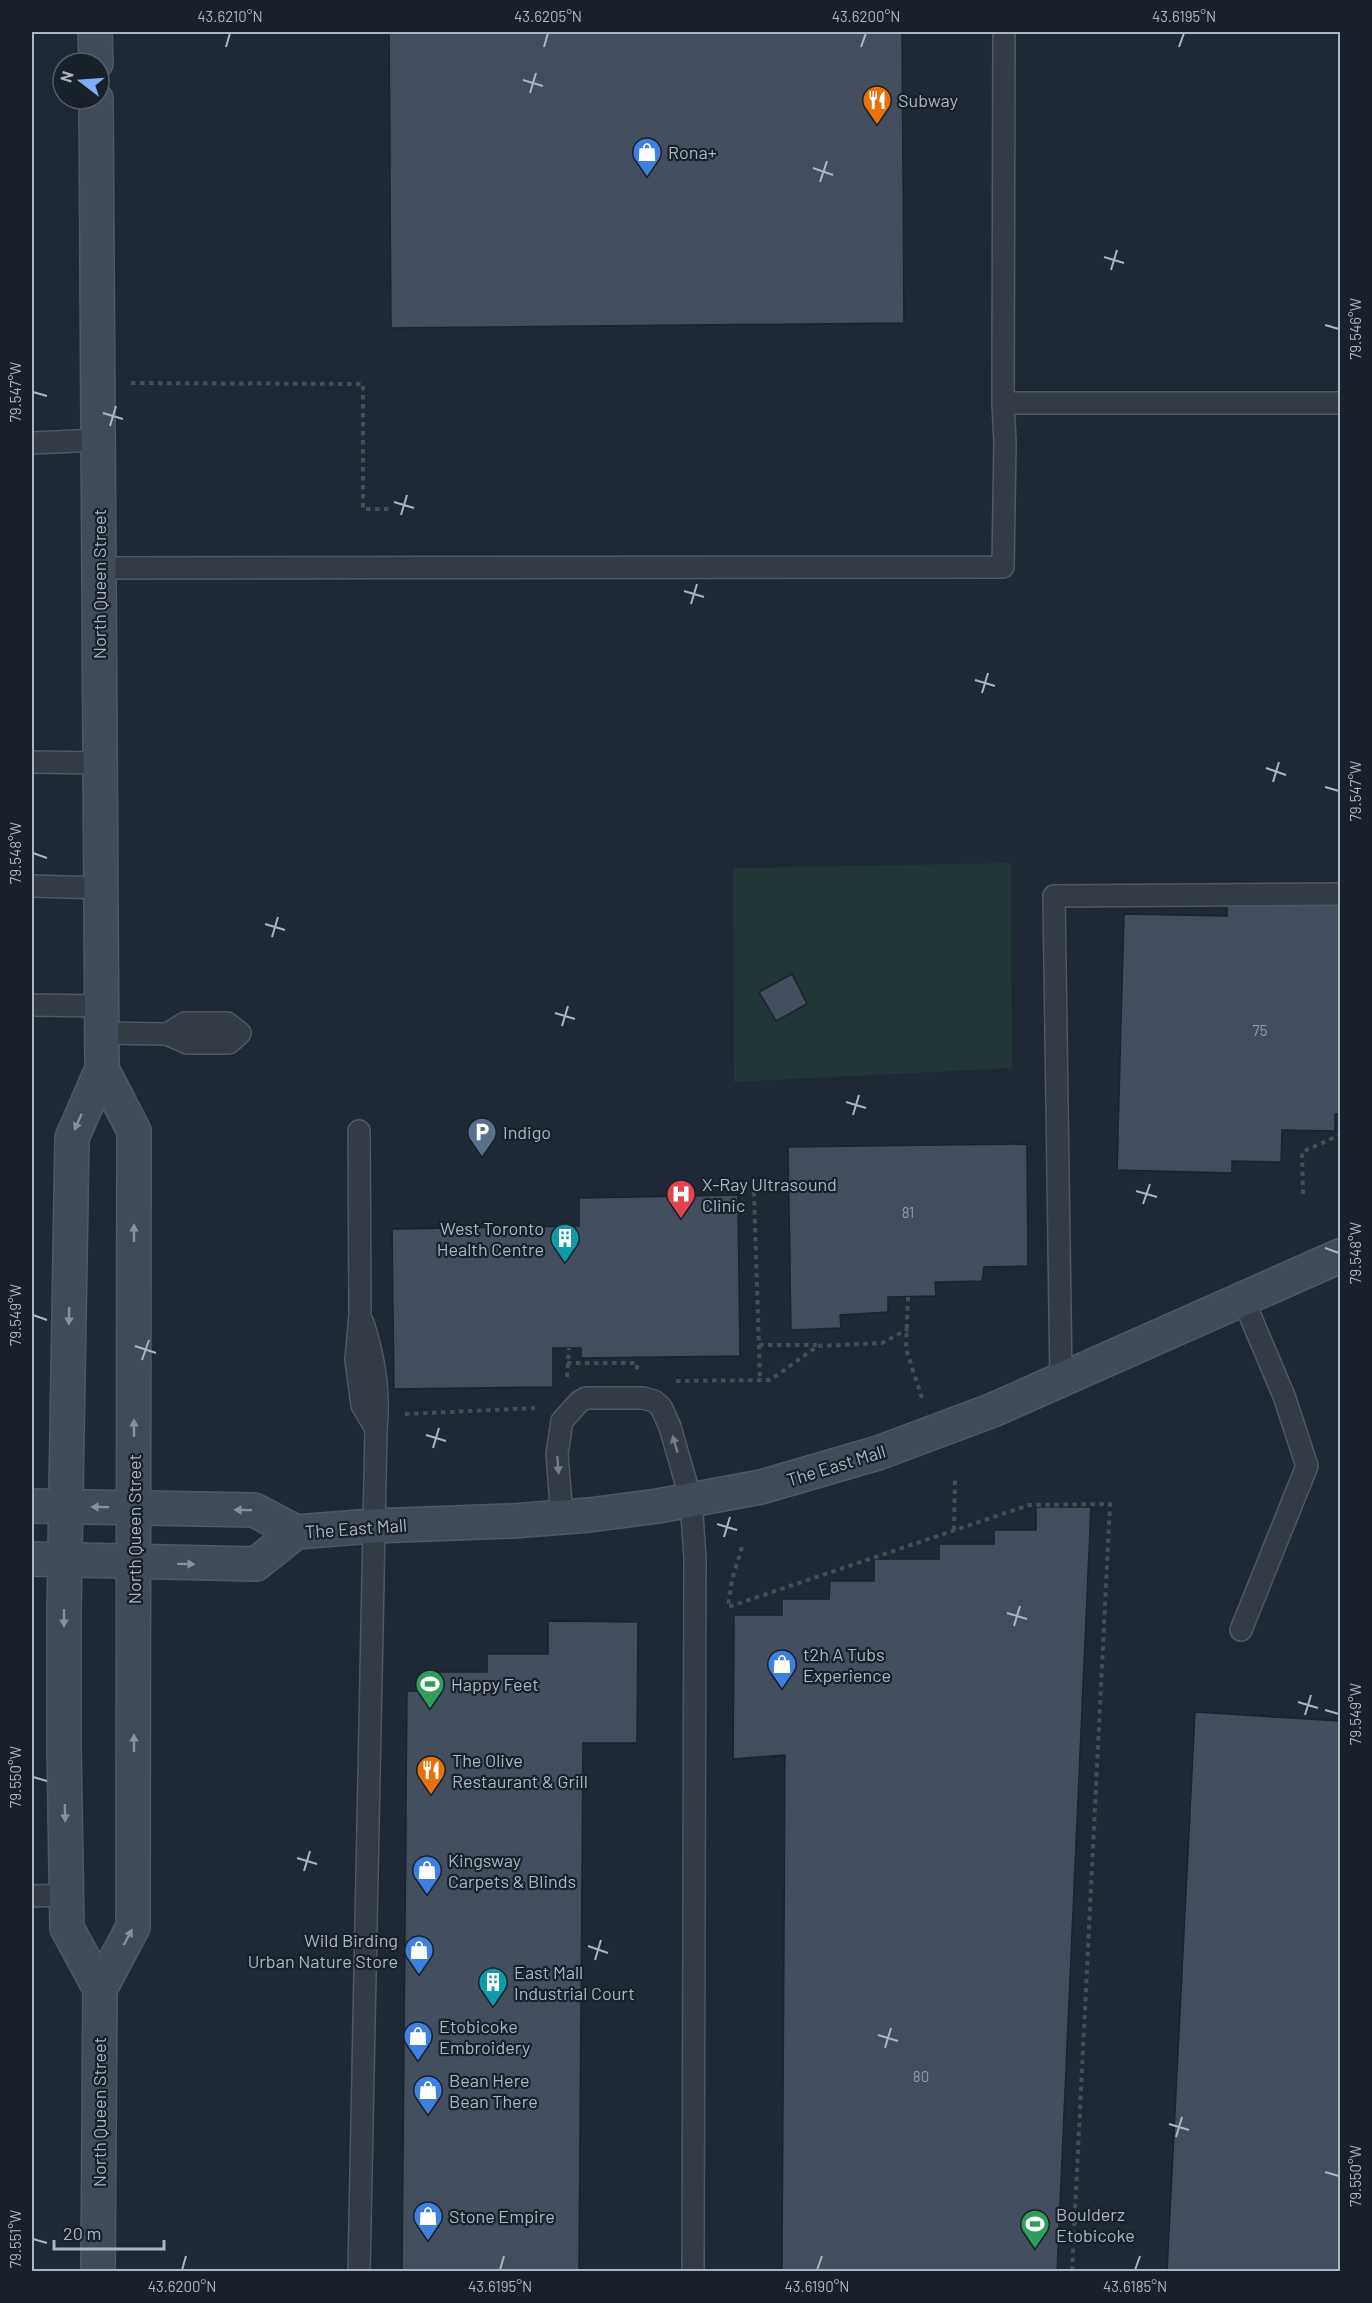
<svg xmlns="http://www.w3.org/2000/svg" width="1372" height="2303" font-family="Barlow,sans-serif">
<rect width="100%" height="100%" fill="#1f2935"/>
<path fill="#223637" d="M1011,863L1012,1068L734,1082L733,868Z"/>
<g fill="#424e5d" stroke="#1a222c" stroke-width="1.5">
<path d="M389,32H902L904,323L391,328Z"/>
<path d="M1227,902L1340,905V1114H1335V1131L1282,1130L1281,1162L1232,1161V1173L1117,1170L1124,914L1227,916Z"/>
<path d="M792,974L807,1004L776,1021L759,992Z"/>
<path d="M1027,1144L1028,1266L984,1267L982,1281L935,1282L936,1296L888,1297V1312L840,1315L841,1328L791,1330L788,1147Z"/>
<path d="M738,1195L740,1356L581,1358V1348H553V1387L394,1389L392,1229L579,1226V1198Z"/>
<path d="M1036,1507H1091L1057,2272H782L785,1755L733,1759L734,1615H782V1599H829L830,1581H874V1559H939V1544H994V1530H1036Z"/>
<path d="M548,1621L638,1622L637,1743H583L579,2272H402L407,1691H433V1672H487V1654H548Z"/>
<path d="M1195,1712L1340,1721V2272H1167Z"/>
</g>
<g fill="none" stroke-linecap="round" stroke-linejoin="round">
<g stroke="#505864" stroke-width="24">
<g id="service">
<path d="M1003,403H1340"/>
<path d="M32,443L98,440"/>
<path d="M99,568L1003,567L1005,442L1003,403L1004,32"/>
<path d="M32,762L101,763"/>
<path d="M32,886L101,888"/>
<path d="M32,1005L102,1006"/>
<path d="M185,1023H227L240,1033L229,1043H187L167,1034Z"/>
<path d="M102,1033L167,1034"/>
<path d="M359,1131L360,1314L356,1360L362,1405L376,1429L359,2272"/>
<path d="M363,1323C374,1357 380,1393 376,1429"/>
<path d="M1061,1380L1054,896L1340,894"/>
<path d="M562,1517L557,1454L562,1421L579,1402L586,1398H643L654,1401L661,1407L670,1427L691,1500L695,1558L693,2272"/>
<path d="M1241,1630L1307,1466L1284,1396L1243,1299"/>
<path d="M32,1896L66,1895"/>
</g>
</g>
<g stroke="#505864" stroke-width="36">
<g id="secondary">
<path d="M95,32L96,63"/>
<path d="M96,99L102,1069L72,1138L64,1611V1746L67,1928L100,1989"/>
<path d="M32,1506L254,1510L296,1532L373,1526L513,1521L589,1515L658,1506L761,1487L878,1453L993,1410L1340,1256"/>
<path d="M32,1559L256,1564L296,1532"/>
<path d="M98,2272L100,1989L133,1927L134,1131L102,1069"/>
</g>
</g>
<g stroke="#3f5153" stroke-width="4" stroke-dasharray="4.5 4.5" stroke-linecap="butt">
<path d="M131,383L363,384V509H393"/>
<path d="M32,647H34"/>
<path d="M754,1192L760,1380"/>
<path d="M1303,1194L1302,1152L1340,1135"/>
<path d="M908,1297L906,1349L923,1401"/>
<path d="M759,1345H817"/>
<path d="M567,1363H637V1371"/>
<path d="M567,1377L569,1348"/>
<path d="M676,1381L770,1380L818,1346L882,1343L908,1329"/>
<path d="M405,1414L535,1408"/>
<path d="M954,1530L955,1480"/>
<path d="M742,1547L732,1580L728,1607L1029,1505L1110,1504L1072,2272"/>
</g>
<use href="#service" stroke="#333b45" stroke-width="21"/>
<use href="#secondary" stroke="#414a58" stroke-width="33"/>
</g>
<defs><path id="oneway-solid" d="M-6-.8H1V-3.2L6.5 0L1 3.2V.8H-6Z" transform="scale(1.5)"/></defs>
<g fill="#87909e">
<use href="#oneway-solid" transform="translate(78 1122) rotate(114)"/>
<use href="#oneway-solid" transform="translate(134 1233) rotate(-90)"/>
<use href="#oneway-solid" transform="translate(69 1316) rotate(91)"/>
<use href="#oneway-solid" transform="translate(134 1428) rotate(-90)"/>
<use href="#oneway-solid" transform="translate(100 1507) rotate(-179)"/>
<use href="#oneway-solid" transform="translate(243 1510) rotate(-179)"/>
<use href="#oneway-solid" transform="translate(186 1564) rotate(1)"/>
<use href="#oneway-solid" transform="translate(64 1618) rotate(90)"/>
<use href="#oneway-solid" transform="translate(134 1743) rotate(-90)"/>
<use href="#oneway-solid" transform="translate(65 1813) rotate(89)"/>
<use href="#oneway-solid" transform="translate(128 1937) rotate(-62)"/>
</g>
<g fill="#767e8a">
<use href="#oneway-solid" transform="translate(675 1444) rotate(-106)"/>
<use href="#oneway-solid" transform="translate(558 1465) rotate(85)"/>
</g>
<path fill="none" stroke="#acb5c3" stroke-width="2" d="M226,47L230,33M544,47L548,33M861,47L866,33M1179,47L1184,33M523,80L543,86M530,93L536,73M813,168L833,175M820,182L827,161M1104,257L1124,263M1111,270L1117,250M1325,325L1339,329M33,392L47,396M103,413L123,419M110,426L116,406M394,502L414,508M401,515L407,495M684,591L704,597M691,604L697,584M975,680L995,686M982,693L988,673M1266,768L1286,775M1273,782L1279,762M1325,787L1339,791M33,853L47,858M265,924L285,930M272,937L278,917M555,1013L575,1019M562,1026L568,1006M846,1102L866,1108M853,1115L859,1095M1136,1191L1157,1197M1143,1204L1150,1184M1325,1248L1339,1253M33,1315L47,1320M135,1346L156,1353M142,1360L149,1340M426,1435L446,1441M433,1448L439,1428M717,1524L737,1530M724,1537L730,1517M1007,1613L1027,1619M1014,1626L1020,1606M1298,1702L1318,1708M1325,1710L1339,1714M1305,1715L1311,1695M33,1777L47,1781M297,1858L317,1864M304,1871L310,1851M588,1946L608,1953M595,1960L601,1940M878,2035L898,2041M885,2048L891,2028M1169,2124L1189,2130M1176,2137L1182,2117M1325,2172L1339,2176M33,2239L47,2243M182,2270L186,2256M500,2270L504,2256M817,2270L822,2256M1135,2270L1140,2256"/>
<defs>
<g id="restaurant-pin" transform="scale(1.5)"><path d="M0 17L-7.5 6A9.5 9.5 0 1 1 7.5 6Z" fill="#e8710a" stroke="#18202a"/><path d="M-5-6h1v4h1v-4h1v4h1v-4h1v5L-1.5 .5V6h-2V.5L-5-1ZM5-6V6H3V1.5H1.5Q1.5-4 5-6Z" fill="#fff"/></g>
<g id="shop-pin" transform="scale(1.5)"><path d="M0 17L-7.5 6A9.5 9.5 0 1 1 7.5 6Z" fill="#3f7fe0" stroke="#18202a"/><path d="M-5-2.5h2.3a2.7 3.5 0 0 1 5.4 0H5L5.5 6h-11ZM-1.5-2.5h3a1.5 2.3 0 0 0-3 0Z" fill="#fff"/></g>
<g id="parking-pin" transform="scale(1.5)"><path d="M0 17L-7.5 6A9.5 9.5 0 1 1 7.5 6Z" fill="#5c6f8a" stroke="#18202a"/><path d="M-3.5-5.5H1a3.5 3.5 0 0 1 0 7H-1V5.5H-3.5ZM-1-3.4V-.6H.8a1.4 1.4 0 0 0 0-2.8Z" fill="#fff"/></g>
<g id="hospital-pin" transform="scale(1.5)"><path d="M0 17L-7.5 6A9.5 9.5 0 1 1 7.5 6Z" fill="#e0444e" stroke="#18202a"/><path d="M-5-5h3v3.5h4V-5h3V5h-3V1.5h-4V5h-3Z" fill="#fff"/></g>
<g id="building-pin" transform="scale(1.5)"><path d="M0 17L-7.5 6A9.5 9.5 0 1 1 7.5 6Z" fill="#0f9aa8" stroke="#18202a"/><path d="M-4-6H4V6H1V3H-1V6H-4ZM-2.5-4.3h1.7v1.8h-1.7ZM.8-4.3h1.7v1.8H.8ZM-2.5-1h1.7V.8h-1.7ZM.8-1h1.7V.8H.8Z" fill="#fff"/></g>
<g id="stadium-pin" transform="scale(1.5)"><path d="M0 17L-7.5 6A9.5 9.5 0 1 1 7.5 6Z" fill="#2e9e5b" stroke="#18202a"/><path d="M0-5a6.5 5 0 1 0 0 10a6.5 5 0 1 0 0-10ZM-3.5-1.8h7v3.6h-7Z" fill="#fff"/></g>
</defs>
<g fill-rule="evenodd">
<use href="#restaurant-pin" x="877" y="100"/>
<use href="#shop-pin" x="647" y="152"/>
<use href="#parking-pin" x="482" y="1132"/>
<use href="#hospital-pin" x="681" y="1194"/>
<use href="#building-pin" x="565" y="1238"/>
<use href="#shop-pin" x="782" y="1664"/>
<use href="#stadium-pin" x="430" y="1684"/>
<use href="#restaurant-pin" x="431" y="1770"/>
<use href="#shop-pin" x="427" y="1870"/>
<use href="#shop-pin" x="419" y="1950"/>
<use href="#building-pin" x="493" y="1982"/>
<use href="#shop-pin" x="418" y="2036"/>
<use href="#shop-pin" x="428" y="2090"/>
<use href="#shop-pin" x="428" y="2216"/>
<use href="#stadium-pin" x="1035" y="2224"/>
</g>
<g text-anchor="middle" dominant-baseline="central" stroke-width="4.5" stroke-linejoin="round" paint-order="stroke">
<g font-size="15" fill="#929baa">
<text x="1260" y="1030">75</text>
<text x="908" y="1212">81</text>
<text x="921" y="2076">80</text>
</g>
<g font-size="18" fill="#acb5c3" stroke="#18202a" text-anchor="start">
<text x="898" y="100">Subway</text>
<text x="668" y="152">Rona+</text>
<text x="503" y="1132">Indigo</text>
<text x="702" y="1184">X-Ray Ultrasound<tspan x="702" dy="21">Clinic</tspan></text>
<text x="544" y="1228" text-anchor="end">West Toronto<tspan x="544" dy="21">Health Centre</tspan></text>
<text x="803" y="1654">t2h A Tubs<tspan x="803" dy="21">Experience</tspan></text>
<text x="451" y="1684">Happy Feet</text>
<text x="452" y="1760">The Olive<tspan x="452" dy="21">Restaurant &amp; Grill</tspan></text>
<text x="448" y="1860">Kingsway<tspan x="448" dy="21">Carpets &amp; Blinds</tspan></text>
<text x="398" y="1940" text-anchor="end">Wild Birding<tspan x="398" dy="21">Urban Nature Store</tspan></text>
<text x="514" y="1972">East Mall<tspan x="514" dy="21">Industrial Court</tspan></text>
<text x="439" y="2026">Etobicoke<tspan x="439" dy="21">Embroidery</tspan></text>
<text x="449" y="2080">Bean Here<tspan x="449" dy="21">Bean There</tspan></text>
<text x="1056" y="2214">Boulderz<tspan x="1056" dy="21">Etobicoke</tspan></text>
<text x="449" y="2216">Stone Empire</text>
</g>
<g font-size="18" fill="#acb5c3" stroke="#18202a">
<text transform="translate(99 584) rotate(-90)">North Queen Street</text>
<text transform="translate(836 1465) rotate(-17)">The East Mall</text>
<text transform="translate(356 1528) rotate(-4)">The East Mall</text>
<text transform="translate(134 1529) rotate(-90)">North Queen Street</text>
<text transform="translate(99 2112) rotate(-90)">North Queen Street</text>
</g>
</g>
<rect width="1372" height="2303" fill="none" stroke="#18202a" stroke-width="66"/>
<g transform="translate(81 81) rotate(287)"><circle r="28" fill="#18202a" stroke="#535c67" stroke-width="1.5"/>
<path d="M0-4.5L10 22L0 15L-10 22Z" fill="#80aef4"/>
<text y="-9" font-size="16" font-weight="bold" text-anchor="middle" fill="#acb5c3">N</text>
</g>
<path d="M54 2240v9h110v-9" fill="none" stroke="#acb5c3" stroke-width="3"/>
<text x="63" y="2240" font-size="18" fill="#acb5c3" stroke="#18202a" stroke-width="4.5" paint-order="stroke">20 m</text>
<rect x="33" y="33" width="1306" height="2237" fill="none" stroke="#acb5c3" stroke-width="2"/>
<g font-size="15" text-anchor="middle" fill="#acb5c3">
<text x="230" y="22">43.6210°N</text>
<text x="548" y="22">43.6205°N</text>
<text x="866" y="22">43.6200°N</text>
<text x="1184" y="22">43.6195°N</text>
<text transform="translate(1356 329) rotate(-90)" y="5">79.546°W</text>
<text transform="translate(16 392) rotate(-90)" y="5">79.547°W</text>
<text transform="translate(1356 791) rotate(-90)" y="5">79.547°W</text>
<text transform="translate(16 853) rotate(-90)" y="5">79.548°W</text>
<text transform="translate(1356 1253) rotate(-90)" y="5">79.548°W</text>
<text transform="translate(16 1315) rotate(-90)" y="5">79.549°W</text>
<text transform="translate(1356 1714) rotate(-90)" y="5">79.549°W</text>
<text transform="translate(16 1777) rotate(-90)" y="5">79.550°W</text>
<text transform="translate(1356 2176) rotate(-90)" y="5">79.550°W</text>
<text transform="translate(16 2239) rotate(-90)" y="5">79.551°W</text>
<text x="182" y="2292">43.6200°N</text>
<text x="500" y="2292">43.6195°N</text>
<text x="817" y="2292">43.6190°N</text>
<text x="1135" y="2292">43.6185°N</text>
</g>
</svg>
